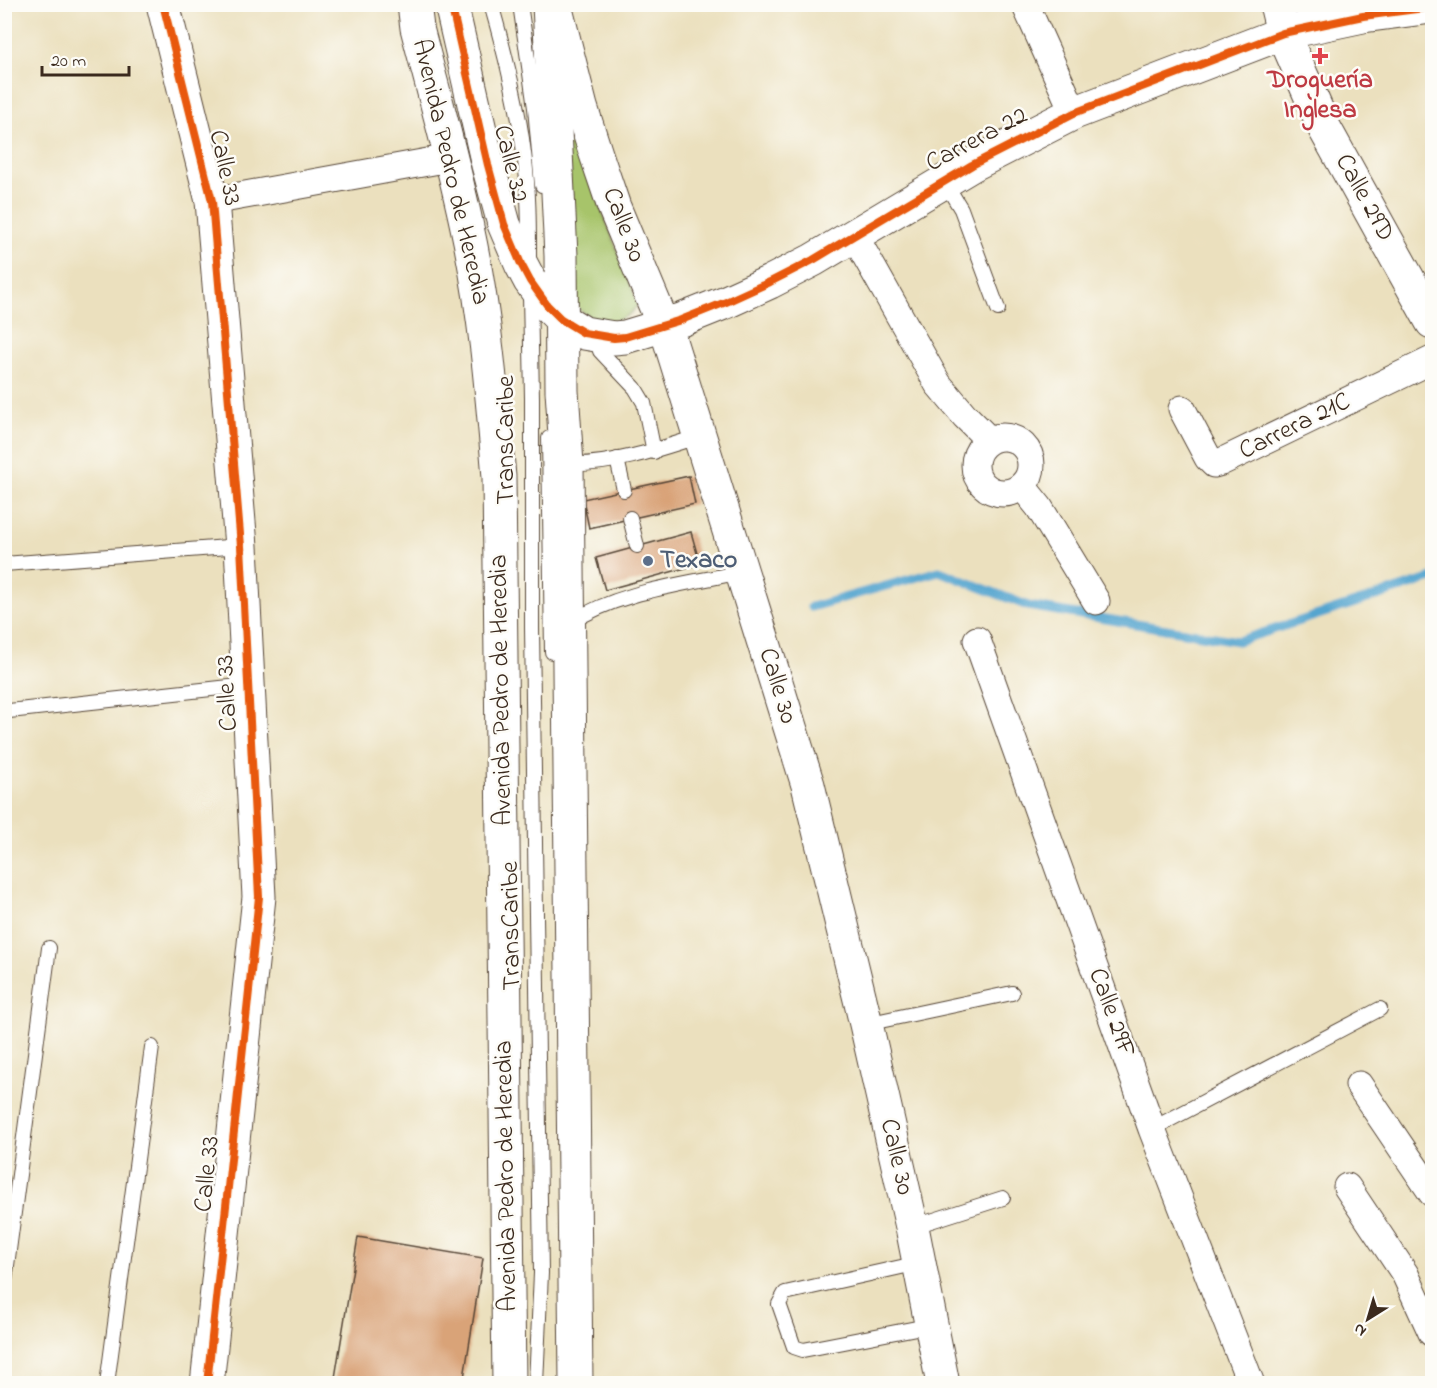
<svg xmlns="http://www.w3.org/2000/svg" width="1437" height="1388" font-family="'Indie Flower',sans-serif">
<rect width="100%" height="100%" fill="#fdfcf7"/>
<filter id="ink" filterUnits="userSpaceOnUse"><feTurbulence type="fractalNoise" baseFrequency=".0167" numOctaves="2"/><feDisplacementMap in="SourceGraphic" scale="12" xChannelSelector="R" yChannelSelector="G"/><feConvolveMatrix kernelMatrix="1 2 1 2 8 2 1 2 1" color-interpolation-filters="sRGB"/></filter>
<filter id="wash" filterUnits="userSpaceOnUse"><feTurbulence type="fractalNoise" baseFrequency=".008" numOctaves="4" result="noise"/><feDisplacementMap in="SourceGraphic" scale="24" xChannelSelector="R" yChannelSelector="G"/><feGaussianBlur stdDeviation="1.35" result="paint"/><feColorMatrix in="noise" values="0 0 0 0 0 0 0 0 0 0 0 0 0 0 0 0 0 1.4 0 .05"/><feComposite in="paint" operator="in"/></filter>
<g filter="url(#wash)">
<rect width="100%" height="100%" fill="#ebe0be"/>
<path fill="#a7c46b" stroke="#717744" stroke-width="1.5" d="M564,112L638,304C629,319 613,324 597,320C588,317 580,310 572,305Z"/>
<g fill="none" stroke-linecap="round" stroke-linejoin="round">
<path stroke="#54a5cf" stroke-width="9" d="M811,607L939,571L1028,606L1238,641L1432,578"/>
</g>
<g id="blocks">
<g fill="#d9a378">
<path d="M689,476L695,504L589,528L583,499Z"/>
<path d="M691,532L700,564L605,590L596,558Z"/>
<path d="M358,1237L483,1258L463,1384H334Z"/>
</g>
</g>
</g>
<g filter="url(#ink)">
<use href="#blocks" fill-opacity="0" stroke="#554536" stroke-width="1.5"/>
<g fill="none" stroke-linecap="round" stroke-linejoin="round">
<g stroke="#554536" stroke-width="16">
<g id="lane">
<path d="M491,4C505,53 518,103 524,153C529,189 529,224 529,259"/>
<path d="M520,4L535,108L542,185"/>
<path d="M944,181L961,209L998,309"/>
<path d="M530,294L532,398V628L541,1273L536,1384"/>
<path d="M597,336L600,351L635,388L644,403L654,452"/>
<path d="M549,438L552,652"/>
<path d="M617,459L624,490"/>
<path d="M568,464C610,466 660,449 700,436"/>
<path d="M630,518L637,546"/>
<path d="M4,564L241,546"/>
<path d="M570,623C621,590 684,585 741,572"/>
<path d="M9,711L248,685"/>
<path d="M866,1024L1012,993"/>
<path d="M1152,1129L1380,1009"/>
<path d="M912,1227L1003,1198"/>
<path d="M919,1263L785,1293L779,1304L794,1347L803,1350L932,1325"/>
<path d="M4,1288L49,948"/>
<path d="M107,1384L152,1047"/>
</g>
</g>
<g stroke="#554536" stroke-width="29">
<g id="street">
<path d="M1025,4L1074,113"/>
<path d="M212,201L450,158"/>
<path d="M854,235L938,384L965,416L989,440"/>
<path d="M1182,409L1208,458L1214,464L1221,462L1432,360"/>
<circle cx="1003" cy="465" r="28"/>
<path d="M1022,486L1039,507L1096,601"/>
<path d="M977,640L1152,1129L1251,1384"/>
<path d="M1359,1085L1432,1193"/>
<path d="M1347,1187L1405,1274L1432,1333"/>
</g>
</g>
<g stroke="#554536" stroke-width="35">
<g id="secondary">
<path d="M163,4L212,201L241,546L259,897L207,1384"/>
<path d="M451,4L488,165L504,224L521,264L530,281L547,305L561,319L584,333L614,338L625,337L681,320L726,302L770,282L813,260L972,165L1074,113L1283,33L1363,16L1432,7"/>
<path d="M1276,4L1283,33L1325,129L1432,322"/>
<path d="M557,13L581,107L596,154L614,207L670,341L808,785L866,1024L912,1227L943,1384"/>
</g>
</g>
<g stroke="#554536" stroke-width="35">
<g id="highway">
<path d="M414,4L417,28C434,94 453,160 467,227C485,309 492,394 499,477L509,1384"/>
<path d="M549,4L561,256L562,391L567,464L576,1384"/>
</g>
</g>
<use href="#lane" stroke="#fff" stroke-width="14"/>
<use href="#street" stroke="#fff" stroke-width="27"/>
<use href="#secondary" stroke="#fff" stroke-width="33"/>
<use href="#highway" stroke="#fff" stroke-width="33"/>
<g stroke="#fdfcf7" stroke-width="11">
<g id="cycleway">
<path d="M163,4L212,201L241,546L259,897L207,1384"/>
<path d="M451,4L488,165L504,224L521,264L530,281L547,305L561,319L584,333L614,338L625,337L681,320L726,302L770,282L813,260L972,165L1074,113L1283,33L1363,16L1432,7"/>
</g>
</g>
<use href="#cycleway" stroke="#e8590c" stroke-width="8"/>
</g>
</g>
<path fill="#e0444e" stroke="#fdfcf7" stroke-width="2" d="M1317 47h6v6h6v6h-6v6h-6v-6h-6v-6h6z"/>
<circle fill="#5c6f8a" stroke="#fdfcf7" stroke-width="2" cx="648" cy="561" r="6"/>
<g text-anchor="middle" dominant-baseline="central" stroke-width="5" stroke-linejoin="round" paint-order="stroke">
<g font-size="26" font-weight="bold" fill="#be3a42" stroke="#fdfcf7">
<text x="1320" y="81">Droguería<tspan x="1320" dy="30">Inglesa</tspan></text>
</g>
<g font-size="26" fill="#3b2a1e" stroke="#fdfcf7">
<text transform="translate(977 140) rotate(-28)">Carrera 22</text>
<text transform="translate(510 164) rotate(76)">Calle 32</text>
<text transform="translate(224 168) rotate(78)">Calle 33</text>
<text transform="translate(450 172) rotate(77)">Avenida Pedro de Heredia</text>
<text transform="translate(1364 198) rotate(61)">Calle 29D</text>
<text transform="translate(623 225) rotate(69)">Calle 30</text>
<text transform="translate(1295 427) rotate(-26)">Carrera 21C</text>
<text transform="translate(507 440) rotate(-90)">TransCaribe</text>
<text transform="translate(777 686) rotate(73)">Calle 30</text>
<text transform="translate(502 690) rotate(-91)">Avenida Pedro de Heredia</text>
<text transform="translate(228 693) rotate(-93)">Calle 33</text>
<text transform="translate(512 926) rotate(-91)">TransCaribe</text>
<text transform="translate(1111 1013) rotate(70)">Calle 29F</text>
<text transform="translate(896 1157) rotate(77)">Calle 30</text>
<text transform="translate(208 1174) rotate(-84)">Calle 33</text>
<text transform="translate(507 1176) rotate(-91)">Avenida Pedro de Heredia</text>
</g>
<g font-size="26" font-weight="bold" fill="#4e5e75" stroke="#fdfcf7" text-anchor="start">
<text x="660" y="561">Texaco</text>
</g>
</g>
<rect width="1437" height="1388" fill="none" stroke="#fdfcf7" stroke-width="24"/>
<g transform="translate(1368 1319) rotate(217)" stroke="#fdfcf7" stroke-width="4.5" paint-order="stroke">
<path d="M0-4.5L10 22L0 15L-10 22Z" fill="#3b2a1e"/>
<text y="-9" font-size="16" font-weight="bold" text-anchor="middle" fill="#3b2a1e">N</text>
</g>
<path d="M42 66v9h87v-9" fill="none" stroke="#3b2a1e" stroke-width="3"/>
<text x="51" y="66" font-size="18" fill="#3b2a1e" stroke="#fdfcf7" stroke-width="4.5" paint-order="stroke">20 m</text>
</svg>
